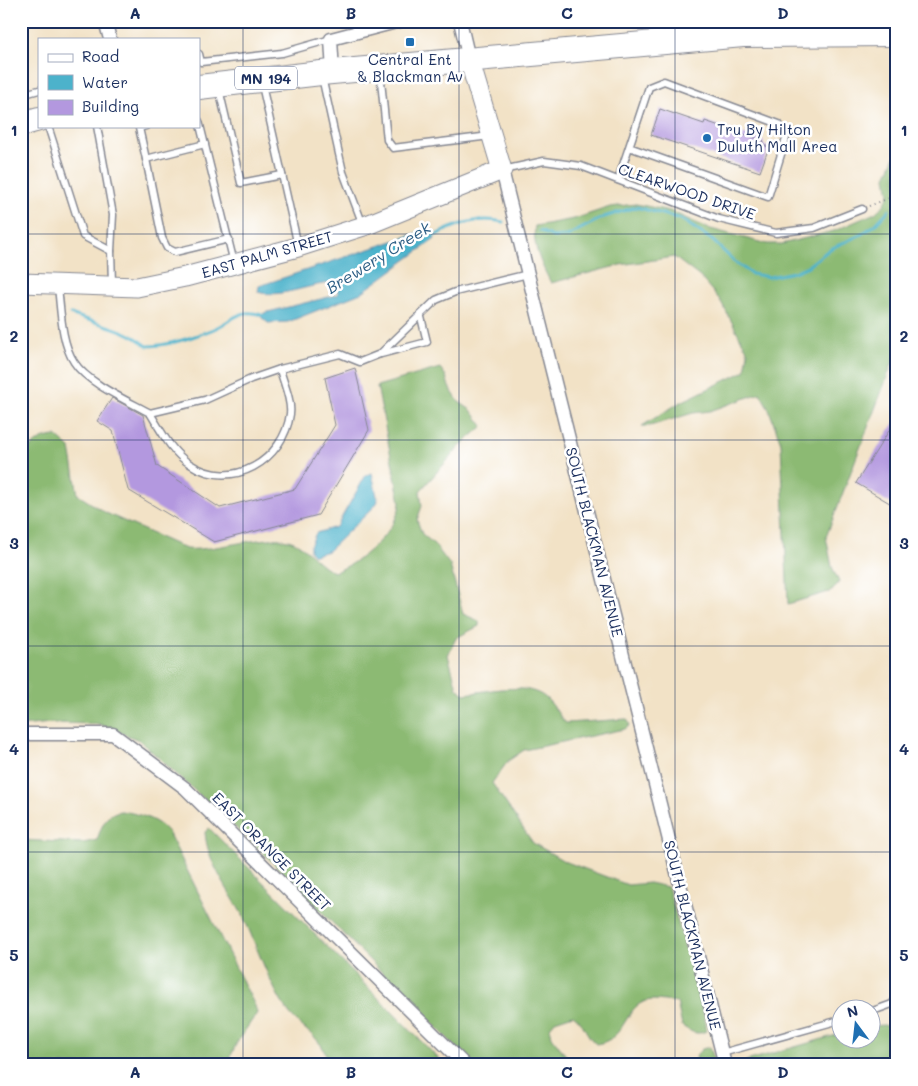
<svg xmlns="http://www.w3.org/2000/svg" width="918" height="1086" font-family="Mali,sans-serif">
<rect width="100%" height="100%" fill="#fff"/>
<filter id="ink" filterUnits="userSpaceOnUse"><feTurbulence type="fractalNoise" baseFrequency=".02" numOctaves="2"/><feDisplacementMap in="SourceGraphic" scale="10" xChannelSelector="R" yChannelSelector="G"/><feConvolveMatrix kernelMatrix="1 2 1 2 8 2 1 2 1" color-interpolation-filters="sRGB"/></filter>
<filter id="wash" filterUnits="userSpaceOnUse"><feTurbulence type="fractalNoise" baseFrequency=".0096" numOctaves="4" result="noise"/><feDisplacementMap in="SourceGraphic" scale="20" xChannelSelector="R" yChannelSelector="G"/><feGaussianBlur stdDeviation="1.12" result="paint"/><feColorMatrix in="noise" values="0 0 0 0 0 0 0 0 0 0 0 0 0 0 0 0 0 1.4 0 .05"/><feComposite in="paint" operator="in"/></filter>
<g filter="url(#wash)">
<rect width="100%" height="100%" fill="#f2e2c6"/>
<g fill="#8cba73" stroke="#547468">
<path d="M897,152V351L826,537L832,567L839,582L832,591L788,604L781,443L768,407L760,393L710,411L693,413L650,426H642L679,403L745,371L748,352L720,300L700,277L674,257L620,265L551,283C542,266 532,246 535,226L574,219L610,207L636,204L670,211L707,228L767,244H782L834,231L875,213L884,205L889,194L886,177Z"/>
<path d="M440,368L446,376L449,387L459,402L471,410L483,426L462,444L420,491L422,506L417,520L422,534L434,544L450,565L463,614L479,621V626L456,638L448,655L457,688L465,694C490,691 530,680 549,701C556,708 559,717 566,723L627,719L630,725L625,729L524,750L508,761L492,783L533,843L564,861L628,885L649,883L668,887L706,1023V1031C696,1036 690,1031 682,1026L677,1002C669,1002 661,1000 653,1000C623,1001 629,1040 596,1044C586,1036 584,1022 573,1015L555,1021L550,1027L552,1037L573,1065H474L258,848L139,740L99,724L51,723L21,726V451C39,446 33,438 56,436L70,448L78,495L106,513L186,549C215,552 271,531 294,542C309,549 318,565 334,572C359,564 399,530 400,502L377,386Z"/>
<path d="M121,811C139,814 156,818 168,832L255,1006L257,1013L237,1042L227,1065H21V840L83,843L97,840C102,826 105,813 121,811Z"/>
<path d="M209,828L445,1065H328C326,1038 302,1031 288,1012C270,986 257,947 244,918C230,891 207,863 205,832Z"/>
<path d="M884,1025L897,1030V1065H743L746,1061L840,1034V1038H870L871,1026Z"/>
<path d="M710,1047L716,1065H698L696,1055L702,1049Z"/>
</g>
<g fill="#4cb2cb" stroke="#347094">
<path d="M426,230L432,233L435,239L361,293L288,322L268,323L261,317L264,313L333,296L338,294V291L332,283C309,284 279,299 258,292L259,286Z"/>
<path d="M372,473L378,501L375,506L328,551L314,555L310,551V546L316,533L336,527L366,475Z"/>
</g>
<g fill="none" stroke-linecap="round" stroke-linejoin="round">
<g stroke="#4cb2cb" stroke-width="3">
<path d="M540,231L553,237L567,236L604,217L636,207L681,219L712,240L736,263L752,274L769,277L794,272L808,266L830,249L860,235L875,225L889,210"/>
<path d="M432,237C455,225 476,216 503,222"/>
<path d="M71,314C98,325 125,327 147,346C168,346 191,338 211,330C233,322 238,306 264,316"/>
</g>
</g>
<g id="blocks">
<g fill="#b398df">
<path d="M660,109L704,124L705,121L764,141L763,145L769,147L760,172L651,135Z"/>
<path d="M355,368L369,430L318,515L214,542L128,490L113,431L97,421L112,398L143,415L157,466L220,508L295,489L335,425L325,378Z"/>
<path d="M897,418V500L893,505L856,483Z"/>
</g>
</g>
</g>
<g filter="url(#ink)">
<use href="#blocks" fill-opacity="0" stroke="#868892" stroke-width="1"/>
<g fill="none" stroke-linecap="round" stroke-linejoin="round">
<g stroke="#868892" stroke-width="9">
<g id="lane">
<path d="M199,54L201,62L282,53L331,39"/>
<path d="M380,71L387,140L393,148L490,136"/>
<path d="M322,77L343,172L363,225"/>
<path d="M262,85L298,246"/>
<path d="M219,89L241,183L282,175"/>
<path d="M21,95L39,90"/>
<path d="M199,121L234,263"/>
<path d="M48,126L83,236L111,251L112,283"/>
<path d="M97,126L113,215L111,251"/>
<path d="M146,126L139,128L146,159L205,144"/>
<path d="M146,159L162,238L167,248L175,252L229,239"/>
<path d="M503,170L544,161L581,166L719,219L776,233L814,228L862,209"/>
<path d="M618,180L649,87L664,81L779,124L786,138L768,197L629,147"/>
<path d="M58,287C61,311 61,342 74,362C87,383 128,401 150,413L205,400L251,379L280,369L340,354L360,362L380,354L436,300L455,292L528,274"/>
<path d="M381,354L427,342L421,317"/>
<path d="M150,413C161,431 172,453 190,464C232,492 284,460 290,414C292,400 283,382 280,369"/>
<path d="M870,1012L892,1004L897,998"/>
<path d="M722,1053L840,1020"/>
</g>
</g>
<g stroke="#868892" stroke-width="15">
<g id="street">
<path d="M105,21L110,39"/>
<path d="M460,21L469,59"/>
<path d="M333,72L331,39L400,21"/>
<path d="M502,170L725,1065"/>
<path d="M21,734H113L185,788L465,1065"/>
</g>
</g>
<g stroke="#868892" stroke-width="21">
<path id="secondary" d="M21,283L137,287L185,277L298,247L367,225L502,170L469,59"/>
</g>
<g stroke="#868892" stroke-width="26">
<g id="highway">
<path d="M199,87L321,73L743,35L897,34"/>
<path d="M21,124L39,119"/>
</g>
</g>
<path stroke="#868892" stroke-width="2" stroke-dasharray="1 4" stroke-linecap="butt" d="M869,206L897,195"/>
<use href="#lane" stroke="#fff" stroke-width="6"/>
<use href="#street" stroke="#fff" stroke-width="12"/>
<use href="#secondary" stroke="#fff" stroke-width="19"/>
<use href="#highway" stroke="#fff" stroke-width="24"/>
</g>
</g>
<path fill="none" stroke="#1b2f5e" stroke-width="1" stroke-opacity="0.55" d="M243,21V1065M459,21V1065M675,21V1065M21,234H897M21,440H897M21,646H897M21,852H897"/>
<g fill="#1f6fb2" stroke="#fff" stroke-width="2">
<rect x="405" y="37" width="10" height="10" rx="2.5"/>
<circle cx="707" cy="138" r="5"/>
</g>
<g text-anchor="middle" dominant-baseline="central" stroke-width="5" stroke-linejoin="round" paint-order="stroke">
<rect fill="#fff" stroke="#5f6d8e" stroke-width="1" x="235" y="66.5" width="62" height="23" rx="4"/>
<g font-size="14" font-weight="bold" fill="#1b2f5e">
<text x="266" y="78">MN 194</text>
</g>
<g font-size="15" fill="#1b2f5e" stroke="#fff">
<text x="410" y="59">Central Ent<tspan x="410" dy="17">&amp; Blackman Av</tspan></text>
<text x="717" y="129" text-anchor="start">Tru By Hilton<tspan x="717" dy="17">Duluth Mall Area</tspan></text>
</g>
<g font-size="15" fill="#1b2f5e" stroke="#fff">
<text transform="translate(687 191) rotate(19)">CLEARWOOD DRIVE</text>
<text transform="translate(267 254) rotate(-16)">EAST PALM STREET</text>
<text transform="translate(595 542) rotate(76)">SOUTH BLACKMAN AVENUE</text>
<text transform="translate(272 851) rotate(45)">EAST ORANGE STREET</text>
<text transform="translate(693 935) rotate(76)">SOUTH BLACKMAN AVENUE</text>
</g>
<g font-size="16" font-style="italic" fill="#2c5d84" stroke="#fff">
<text transform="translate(378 257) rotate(-32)">Brewery Creek</text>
</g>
</g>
<rect width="918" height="1086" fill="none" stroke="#fff" stroke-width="55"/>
<rect x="38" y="38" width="162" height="90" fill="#ffffff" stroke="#a4acbf"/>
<rect x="48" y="54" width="25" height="8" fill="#ffffff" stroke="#a4acbf"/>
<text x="82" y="62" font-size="15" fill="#1b2f5e">Road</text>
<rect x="48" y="75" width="25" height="15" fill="#4cb2cb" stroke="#a4acbf"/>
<text x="82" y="88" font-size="15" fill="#1b2f5e">Water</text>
<rect x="48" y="100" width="25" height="15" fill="#b398df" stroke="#a4acbf"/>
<text x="82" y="112" font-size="15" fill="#1b2f5e">Building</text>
<g transform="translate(856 1024) rotate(345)"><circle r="24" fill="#ffffff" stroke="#a4acbf"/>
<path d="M0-4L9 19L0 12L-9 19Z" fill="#1f6fb2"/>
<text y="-8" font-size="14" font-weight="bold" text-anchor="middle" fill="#1b2f5e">N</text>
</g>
<rect x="28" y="28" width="862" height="1030" fill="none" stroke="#1b2f5e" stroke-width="2"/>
<g font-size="16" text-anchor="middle" font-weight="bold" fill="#1b2f5e">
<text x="135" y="19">A</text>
<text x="351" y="19">B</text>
<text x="567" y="19">C</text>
<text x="783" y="19">D</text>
<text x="14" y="136">1</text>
<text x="904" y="136">1</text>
<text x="14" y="342">2</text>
<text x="904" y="342">2</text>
<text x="14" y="549">3</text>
<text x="904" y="549">3</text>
<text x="14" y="755">4</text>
<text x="904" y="755">4</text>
<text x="14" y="961">5</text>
<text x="904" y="961">5</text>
<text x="135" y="1078">A</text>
<text x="351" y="1078">B</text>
<text x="567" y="1078">C</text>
<text x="783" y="1078">D</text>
</g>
</svg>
